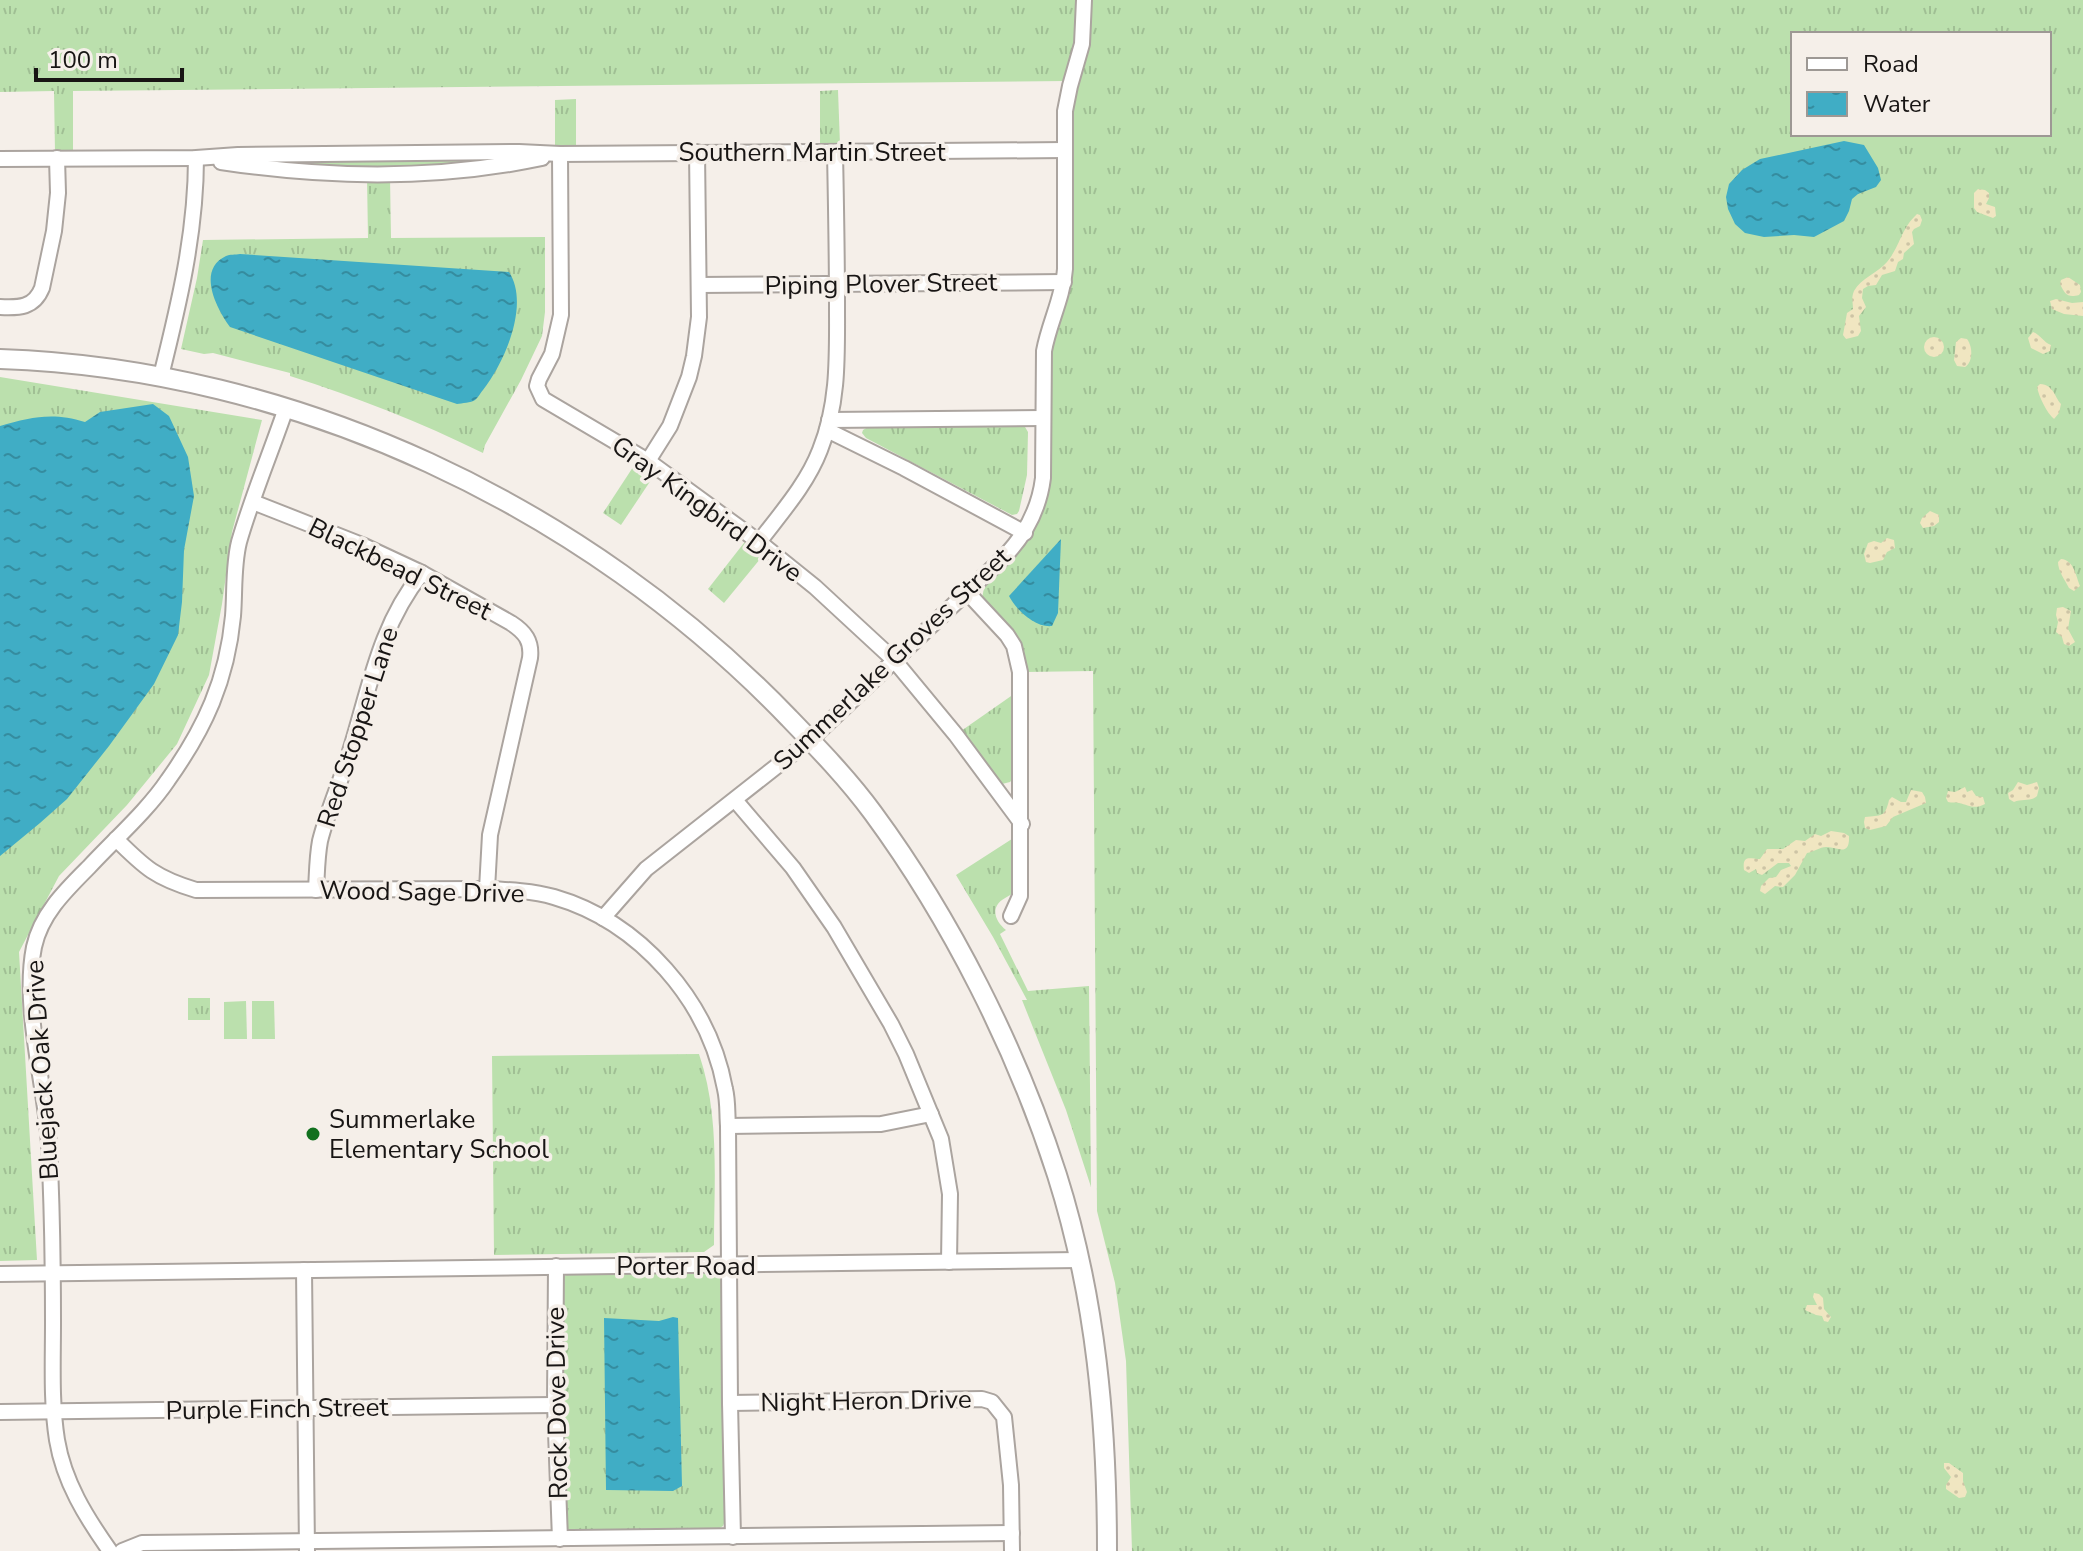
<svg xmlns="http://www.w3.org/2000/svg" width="2083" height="1551" font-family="'Nunito Sans',sans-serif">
<defs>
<pattern id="grass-tufts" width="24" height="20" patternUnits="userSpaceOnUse" patternTransform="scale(2)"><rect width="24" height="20" fill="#bbe0ad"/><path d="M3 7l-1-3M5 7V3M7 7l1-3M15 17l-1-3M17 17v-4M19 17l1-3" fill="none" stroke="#a0bf94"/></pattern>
<pattern id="sand-dots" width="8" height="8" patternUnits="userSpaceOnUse" patternTransform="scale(2)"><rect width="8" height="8" fill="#f0e6c1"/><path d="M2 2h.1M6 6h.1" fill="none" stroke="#cdc4a5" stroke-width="1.8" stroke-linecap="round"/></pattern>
<pattern id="water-ripples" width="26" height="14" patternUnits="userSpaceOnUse" patternTransform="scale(2)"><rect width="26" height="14" fill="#40adc5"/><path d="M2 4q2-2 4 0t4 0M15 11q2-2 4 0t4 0" fill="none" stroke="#358c9f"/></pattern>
</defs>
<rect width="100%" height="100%" fill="#f5efe9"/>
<g fill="url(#grass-tufts)" fill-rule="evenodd">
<path d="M0,0H2083V1551H1132L1126,1361L1115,1283L1097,1211L1093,671L1026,672C1022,636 1004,623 982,598L984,588L1015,558L1034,529L1049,353L1057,323L1067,81L73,91V152L55,153L54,91L0,92ZM1793,34H2049V134H1793Z"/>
<path d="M838,90L840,145H820V91Z"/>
<path d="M576,99V148H555V100Z"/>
<path d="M520,155L479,164L336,169L239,158Z"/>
<path d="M367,177H390L391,238L545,237V312L542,336L521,380L485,445L483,453C420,422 356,397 290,376V373L213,353L204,354L181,349L197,278L203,240L368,238Z"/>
<path d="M0,377L262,420L232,532L222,604L209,675L177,744L127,805L59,876L19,952L37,1260L0,1261Z"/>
<path d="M1022,426L1025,427L1028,432L1027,475L1019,511L1017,514L1012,515L866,438L862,433L863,430L868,427Z"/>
<path d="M637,461L655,474L621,525L603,513Z"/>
<path d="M747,539L765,553L724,603L708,589Z"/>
<path d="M1014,694L1015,777L1010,782L1002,784L998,781L961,731Z"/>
<path d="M1015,837V892C1011,895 1006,897 1002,900C990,909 996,922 1006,930L1000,934L1028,991L1089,986L1091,1187L1066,1110L1022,1000H1027L993,937L956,875Z"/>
<rect x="188" y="998" width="22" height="22"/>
<path d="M699,1054C720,1115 714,1181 714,1245L704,1252L494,1255L492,1056Z"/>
<path d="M712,1272C719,1273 721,1279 722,1286L725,1521L723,1526L715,1531L570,1532L564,1528L561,1280L563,1276L574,1273Z"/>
</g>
<g fill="url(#sand-dots)">
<path d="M1978,189L1985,190L1989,193V198L1986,204L1995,207L1996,216L1993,218L1977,212L1974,208V193Z"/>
<path d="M1917,214L1920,215L1922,220L1920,226L1914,229L1912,232L1914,244L1904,253L1903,259L1898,262L1895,271L1882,275L1876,285L1868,286L1863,289L1862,298L1866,307L1859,316L1861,331L1858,336L1846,339L1843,335L1847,313L1853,309C1853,302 1851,298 1854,291C1861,278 1878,273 1887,262C1901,245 1900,230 1917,214Z"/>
<path d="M2068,277L2080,285L2081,292L2079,295C2067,298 2065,294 2060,284L2061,280Z"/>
<path d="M2056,299L2072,303L2083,302V316L2064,314L2052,309L2050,301Z"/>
<path d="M2033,332C2041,335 2043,342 2051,345L2050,351L2043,354L2031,348L2028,338Z"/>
<circle cx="1934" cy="347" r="10"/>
<path d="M1961,338L1967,339C1973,347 1973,362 1965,367L1957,366L1954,360L1956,342Z"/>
<path d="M2040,384C2054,385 2054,396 2061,404L2059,413L2054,419C2047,413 2039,397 2037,387Z"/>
<path d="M1930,511L1939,515V522L1934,526L1923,528L1920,523L1922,518Z"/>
<path d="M1887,538L1894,540L1895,548L1887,552L1883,560L1870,563L1866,562L1864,554L1868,543L1874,541L1881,543Z"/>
<path d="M2061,559C2074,560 2076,576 2080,586L2074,591L2069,588C2065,580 2058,571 2058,562Z"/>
<path d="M2063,607L2071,611L2068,629L2075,642L2069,646L2064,644L2062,637L2056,632L2058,622L2056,615L2057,608Z"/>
<path d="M2018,782L2027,785L2037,782L2039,788L2037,796C2031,802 2022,798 2014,802L2009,799L2008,793L2013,790Z"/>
<path d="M1965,787L1967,792L1972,790L1976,796L1983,797L1985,804C1974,810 1969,805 1959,803C1955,802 1952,803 1948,802L1946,798L1948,791L1955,792Z"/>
<path d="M1911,790L1922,792L1925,797L1926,803L1893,817L1886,826L1870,830L1865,828L1864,822L1865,817C1881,815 1885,818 1889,800L1892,797L1901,802H1906Z"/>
<path d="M1831,831L1844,833L1849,836C1850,858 1836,846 1826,847C1820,847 1813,852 1807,853L1795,875L1783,887L1775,886L1765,894L1760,891L1761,886L1769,878L1776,877L1781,870L1791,866L1789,863H1778L1762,875L1757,873L1756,869L1749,873L1744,870C1742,854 1750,859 1760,859L1767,849H1783L1796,840L1805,841L1815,834L1821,836Z"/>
<path d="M1814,1293L1819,1294L1823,1298L1824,1309L1831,1317L1828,1322L1824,1321L1822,1316L1816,1315L1805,1310L1807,1305H1817L1813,1297Z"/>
<path d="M1944,1463H1949L1963,1473V1481L1967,1492L1965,1497L1959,1498L1946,1489V1485L1951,1477L1944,1468Z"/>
</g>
<g fill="#bbe0ad">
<path d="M246,1001L247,1039H224V1002Z"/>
<path d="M252,1001H274L275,1039H252Z"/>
</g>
<g fill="url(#water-ripples)">
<path d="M1844,141L1864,145L1878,168L1881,180L1876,187L1858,194L1852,199L1849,211L1844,221L1814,237L1794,235L1764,237L1745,233L1735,224L1728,209L1726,197L1729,184L1742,170L1760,159Z"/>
<path d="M240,254L509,272C530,304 505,362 483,390C480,393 479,397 475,400C471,403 462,403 457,404L230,327C217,309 196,270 226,256C230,254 235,255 240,254Z"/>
<path d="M153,404L169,416L188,457L194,496L184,550L182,602L178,635L154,684L109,746L67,799L40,823L0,856V426C31,417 53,412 85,422L100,412Z"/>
<path d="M1061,539L1058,613L1052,626C1036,628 1016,610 1009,596Z"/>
<path d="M673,1317L678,1318L682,1486L673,1491L606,1490L604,1318L659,1321Z"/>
</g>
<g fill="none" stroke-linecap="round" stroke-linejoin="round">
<g stroke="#aba49f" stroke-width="18">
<g id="minor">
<path d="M560,154L561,315L552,354L539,379L537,386L543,399L648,461L759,542L815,587L894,660L956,735L1022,824"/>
<path d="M0,159L196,158L238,155L519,152L560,154L1065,150"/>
<path d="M221,162C326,178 437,180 542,158"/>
<path d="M699,285L1064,282"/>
<path d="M0,307C19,308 34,308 42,288L54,231L58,193L57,158"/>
<path d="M161,376C179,304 196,233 196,158"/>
<path d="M829,420L1043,418"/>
<path d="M827,430L904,468L1025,533"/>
<path d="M648,461L670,426L689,377L694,356L699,317L697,152"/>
<path d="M253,502L362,545L422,573L511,623C525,632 532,641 530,658L490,835L487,889"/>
<path d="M759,542C781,513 807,484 820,450C839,403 837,355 837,305C837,254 836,203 835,152"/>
<path d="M967,592L1007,635L1014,646L1020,672V896L1011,916"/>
<path d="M735,800L793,868L834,927L891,1024L906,1054L941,1139L950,1194L949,1262"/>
<path d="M116,839C145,868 156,878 196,890L487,889C510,890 533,891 554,897C640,922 709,1001 725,1089C728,1101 727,1114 728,1126L730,1403L733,1537"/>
<path d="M316,890C317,873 317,857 320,841C328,809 342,779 351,748C370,686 380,625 422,573"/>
<path d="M603,918L646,869L810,740L1002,559C1025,536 1039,510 1043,478L1044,351C1049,323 1063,298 1065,269V111L1070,86L1082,44L1084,0"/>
<path d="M728,1126L881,1124L931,1114"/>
<path d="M556,1266L555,1405L560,1539"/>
<path d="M304,1270L307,1551"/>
<path d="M0,1274L1080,1260"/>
<path d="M730,1403L982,1399L992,1402L1004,1417L1011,1485L1012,1551"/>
<path d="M0,1412L555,1405"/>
<path d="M110,1551C86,1517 64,1482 57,1440C51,1402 53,1362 53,1323C53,1263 52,1203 49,1144C45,1082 22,1008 34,947C41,914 66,890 89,867C114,840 148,810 168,780C205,728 227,680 233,616C235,591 233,566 239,542C252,497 271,452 286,408"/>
<path d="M122,1551L142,1543L1012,1533"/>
</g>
</g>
<g stroke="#aba49f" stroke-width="22">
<path id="major" d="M0,359C296,369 585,506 789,718C818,748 848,779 873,813C951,919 1017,1050 1057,1175C1096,1298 1107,1423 1107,1551"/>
</g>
<use href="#minor" stroke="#fff" stroke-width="14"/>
<use href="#major" stroke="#fff" stroke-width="18"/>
</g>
<circle fill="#11701e" stroke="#f5efe9" stroke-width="3" cx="313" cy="1134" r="8"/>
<g text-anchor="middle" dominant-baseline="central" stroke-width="7" stroke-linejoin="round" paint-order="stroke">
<g font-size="26" fill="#181514" stroke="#f5efe9">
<text x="812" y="152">Southern Martin Street</text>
<text transform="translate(881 284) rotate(-1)">Piping Plover Street</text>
<text transform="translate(707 509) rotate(36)">Gray Kingbird Drive</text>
<text transform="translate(400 569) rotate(26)">Blackbead Street</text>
<text transform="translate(892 659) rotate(-43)">Summerlake Groves Street</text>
<text transform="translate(358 727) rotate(-72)">Red Stopper Lane</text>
<text transform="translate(422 892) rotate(1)">Wood Sage Drive</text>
<text transform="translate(42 1070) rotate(-94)">Bluejack Oak Drive</text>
<text x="686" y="1266">Porter Road</text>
<text transform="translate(866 1401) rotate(-1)">Night Heron Drive</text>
<text transform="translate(557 1403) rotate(-91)">Rock Dove Drive</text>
<text transform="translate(277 1409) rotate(-1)">Purple Finch Street</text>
</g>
<g font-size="26" fill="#181514" stroke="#f5efe9" text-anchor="start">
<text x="329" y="1119">Summerlake<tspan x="329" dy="30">Elementary School</tspan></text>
</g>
</g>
<rect x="1791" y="32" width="260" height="104" fill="#f5efe9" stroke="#9d9894" stroke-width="2"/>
<rect x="1807" y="58" width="40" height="12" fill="#ffffff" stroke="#9d9894" stroke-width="2"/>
<text x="1863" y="72" font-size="24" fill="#181514">Road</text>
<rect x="1807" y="92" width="40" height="24" fill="url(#water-ripples)" stroke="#9d9894" stroke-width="2"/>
<text x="1863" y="112" font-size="24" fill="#181514">Water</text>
<path d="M36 68v12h146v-12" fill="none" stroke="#181514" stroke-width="4"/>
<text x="48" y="68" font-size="24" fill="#181514" stroke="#f5efe9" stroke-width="6" paint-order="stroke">100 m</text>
</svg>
